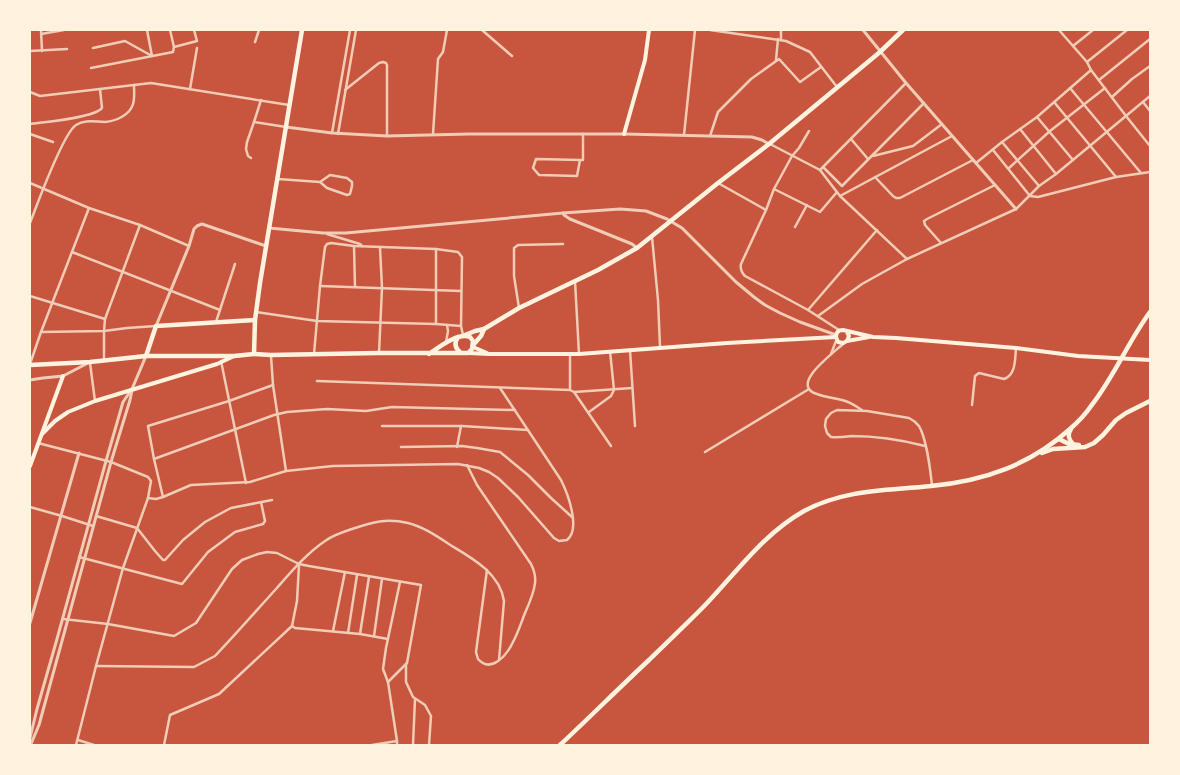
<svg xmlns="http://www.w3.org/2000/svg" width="1180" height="775" font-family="Inter,sans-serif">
<rect width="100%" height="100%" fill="#c8553d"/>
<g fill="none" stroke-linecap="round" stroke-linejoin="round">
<g stroke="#f1ccb7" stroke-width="2.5">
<path d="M41,30L42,51"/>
<path d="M170,30L174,47"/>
<path d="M482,30L512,56"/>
<path d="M710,30L786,41L810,52L837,87"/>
<path d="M1059,30L1087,62L1091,70L1126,116L1150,146"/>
<path d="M41,34L64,30"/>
<path d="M781,40V30"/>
<path d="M255,42L259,30"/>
<path d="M1073,46L1093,30"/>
<path d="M93,48L125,41L152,56L147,30"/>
<path d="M30,51L67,49"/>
<path d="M776,60L778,39"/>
<path d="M1087,62L1127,30"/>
<path d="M91,68L173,52L174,47L197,41L194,30"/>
<path d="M1099,80L1150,39"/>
<path d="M1070,88L1141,173"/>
<path d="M190,89L197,48"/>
<path d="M345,90L379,63L383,62L386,63L387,65V136"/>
<path d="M30,92L40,96L151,83L289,105"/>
<path d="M1112,97L1132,79L1150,66"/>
<path d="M261,100L254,122L286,127"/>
<path d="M1054,102L1116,177"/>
<path d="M1143,102L1150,111"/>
<path d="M1037,117L1073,160"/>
<path d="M30,124C44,122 94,118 102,108L100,89"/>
<path d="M1020,129L1056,174"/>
<path d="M809,131L799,148L792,156L774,189L766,210L741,264C740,269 741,272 745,276L808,310L839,330"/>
<path d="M332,133L350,30"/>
<path d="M30,134L53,142"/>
<path d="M338,134L356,30"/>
<path d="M433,134L438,59L443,52L447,30"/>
<path d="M684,135L695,30"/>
<path d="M710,136L718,112L751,79L779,59L800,82L821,67"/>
<path d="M851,139L868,159"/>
<path d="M1002,142L1039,186"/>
<path d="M770,144L820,170L840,196L907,259"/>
<path d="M993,150L1030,196L1038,197L1116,177L1150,172"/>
<path d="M873,156L913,146L942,124"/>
<path d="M251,158L248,156L246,149L247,142L254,122"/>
<path d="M580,160L577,176L539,175L533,168L536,159L580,160H583V134"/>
<path d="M976,163L1002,142L1037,117L1091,70"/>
<path d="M823,167L842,186L924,103"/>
<path d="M1009,168L1050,131L1105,88"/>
<path d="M820,170L906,83"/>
<path d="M875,177L893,196L896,198H900L973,160"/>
<path d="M278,179L320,182L327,188L347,195L350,194L352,186V182L347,178L330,175L320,182"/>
<path d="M30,183L89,208L140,225L189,246"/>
<path d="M718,183L766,210"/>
<path d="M774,189L820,212L837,192"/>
<path d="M840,196L952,136"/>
<path d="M30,223C37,205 63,133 76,125C85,119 95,122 105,122C116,121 130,115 133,104C135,98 134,91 134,85"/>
<path d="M795,227L807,205"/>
<path d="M327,234L360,244L362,246"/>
<path d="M652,237L658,300L660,347"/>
<path d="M941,243L925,225L924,221L927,219L995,185"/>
<path d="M354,246L355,287"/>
<path d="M72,252L220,310"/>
<path d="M575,281L579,354"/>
<path d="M320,286L461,291"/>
<path d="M30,296L105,319"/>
<path d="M519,308L514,276V248L518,245L563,244"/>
<path d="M808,310L877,230"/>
<path d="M256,312L317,321L436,324L461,326"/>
<path d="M818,316L862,284L907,259L1016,209L1039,186L1056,174L1150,96"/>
<path d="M216,322L235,264"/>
<path d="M436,324V249"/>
<path d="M41,332L104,331L127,328L156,326"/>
<path d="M446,342L448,331L447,325"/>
<path d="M844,343C835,352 788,385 817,394C827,398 839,398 848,402C853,404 857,407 862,410"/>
<path d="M630,350L635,426"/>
<path d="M379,353L382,288L380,247"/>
<path d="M314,354L320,286L325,247L327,244L331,243L354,246L436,249L458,252L462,257L461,326L463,335"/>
<path d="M831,354L836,341"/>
<path d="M271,356L273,385L286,471"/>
<path d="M104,360V331L105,319L140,225"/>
<path d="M221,361L246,483"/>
<path d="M90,363L95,401"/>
<path d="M30,364L41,332L89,208"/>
<path d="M317,381L570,390L574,392L632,388"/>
<path d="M273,385L229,401L148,426L154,459L163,497L191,485L250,482L286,471L333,466L458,464L479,468L489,472L498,478L518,497L554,538L559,541L567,540C581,529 568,494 561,480L500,388"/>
<path d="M570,389V355"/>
<path d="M574,392L611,446"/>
<path d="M972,405L975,376L979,373L1004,379C1016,375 1015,359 1016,348"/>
<path d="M589,412L611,396L614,390L610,351"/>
<path d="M382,426H462L528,430"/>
<path d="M38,443L111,462L148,477L151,481L148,498L156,499L163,497"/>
<path d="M925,446C902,440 875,436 851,436C844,437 838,438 831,437L827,433L825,426L826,419L831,413L837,410L867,411L909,418C913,420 916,422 919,426C927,440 930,468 932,485"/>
<path d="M401,447L462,446L477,448L500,452L528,475L551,498L572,517"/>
<path d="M457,447L461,426"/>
<path d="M705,452L809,389"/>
<path d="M154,459L274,415L287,412L327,409L366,411L392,407L515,410"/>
<path d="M467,465L477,485L531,564C534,570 536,576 535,583C534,593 529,604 525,613C521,623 518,633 513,642C507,655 491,674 478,659L476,652L487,570"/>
<path d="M30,507L62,516L93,526"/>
<path d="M96,516L137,528L155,551L163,560H165L183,540L205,522L231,508L272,500"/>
<path d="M79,557L182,584L208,552L235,532L263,524L265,521L261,502"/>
<path d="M63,619L108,624L174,636L196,623L232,569L242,560L258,554L267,552L277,553L299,564L309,566L421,585L407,663L388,682"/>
<path d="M292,626L295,628L360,634L388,639"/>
<path d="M333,631L345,572"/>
<path d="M348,633L357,575"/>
<path d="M360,634L369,577"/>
<path d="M374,636L382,579"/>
<path d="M406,664V682L413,697L425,705L431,716L429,745"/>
<path d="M96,666L194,667L215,656C236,634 256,611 276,589C291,572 306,554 325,541C333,535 343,532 352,529C373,522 386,518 408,523C424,527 438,537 452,546C474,559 500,574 504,601L499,660"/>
<path d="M78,740L94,745"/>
<path d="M397,741L388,682L383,669L386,648L400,582"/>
<path d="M76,745L96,666L123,568L148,498"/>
<path d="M164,745L170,715L219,694L292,626L297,601L299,565"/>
<path d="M372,745L397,741V745"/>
<path d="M413,745L415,699"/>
</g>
<g stroke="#f1ccb7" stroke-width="3">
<path d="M863,30L906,83L1016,209"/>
<path d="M286,127L332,133L387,136L469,134H624L752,137L762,140L769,144"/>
<path d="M563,213L564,215L570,219L632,244L637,248"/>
<path d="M269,228L323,233H346L563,213L620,209L646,211L667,219L682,228L736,282L754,297L765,305L780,313L800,322L836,335"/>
<path d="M156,326L189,246L194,229L197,226L202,224L266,246"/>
<path d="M30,380L43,378L63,376L90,362"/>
<path d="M30,623L79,453"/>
<path d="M31,744L39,725L111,462L130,400L132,390"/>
<path d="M30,745V738L37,709L57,639L106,461L123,402L132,389L146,356"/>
</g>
<g stroke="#fff3e0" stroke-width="4">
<path d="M624,134L645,60L649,30"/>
<path d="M847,332L849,336L847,341L843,343L838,342L836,337C836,333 838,330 843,330L873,337L896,338L1016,348L1078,356L1150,360"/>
<path d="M847,341L869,337"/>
<path d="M473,347L487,353"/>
<path d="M468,353L489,354H579L727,343L836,337"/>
<path d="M42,434L55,421L68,412L95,401L217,364L232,357"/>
<path d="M30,466L63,376"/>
</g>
<g stroke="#fff3e0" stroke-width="4.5">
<path d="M465,335L475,331L484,329L519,308L598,270L637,248L718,183L769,144L880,52L903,30"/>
<path d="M458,337C454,343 455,348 460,352"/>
<path d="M474,344L481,336L484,329"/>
<path d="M254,354L255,320L260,283L302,30"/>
<path d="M146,356L156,326L255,320"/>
<path d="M30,365L90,362L146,356H234L254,354L271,355L379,353H468L472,349L473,341L470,337C458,332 439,347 429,354"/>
</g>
<g stroke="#fff3e0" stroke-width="4.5">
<path d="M1071,429C1067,434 1069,440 1073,444"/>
<path d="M1059,439L1069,444L1079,445"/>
<path d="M1042,453L1053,449L1085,447L1094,443L1103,435L1116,420L1126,413L1150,401"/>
<path d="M560,745C590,717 619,688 649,660C669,640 690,621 709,601C739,569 765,533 804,511C845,489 886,491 931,486C984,481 1030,465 1070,429C1078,422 1085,415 1091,406C1114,377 1128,342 1150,312"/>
</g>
</g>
<rect width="1180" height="775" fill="none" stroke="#fff3e0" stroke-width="62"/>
</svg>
